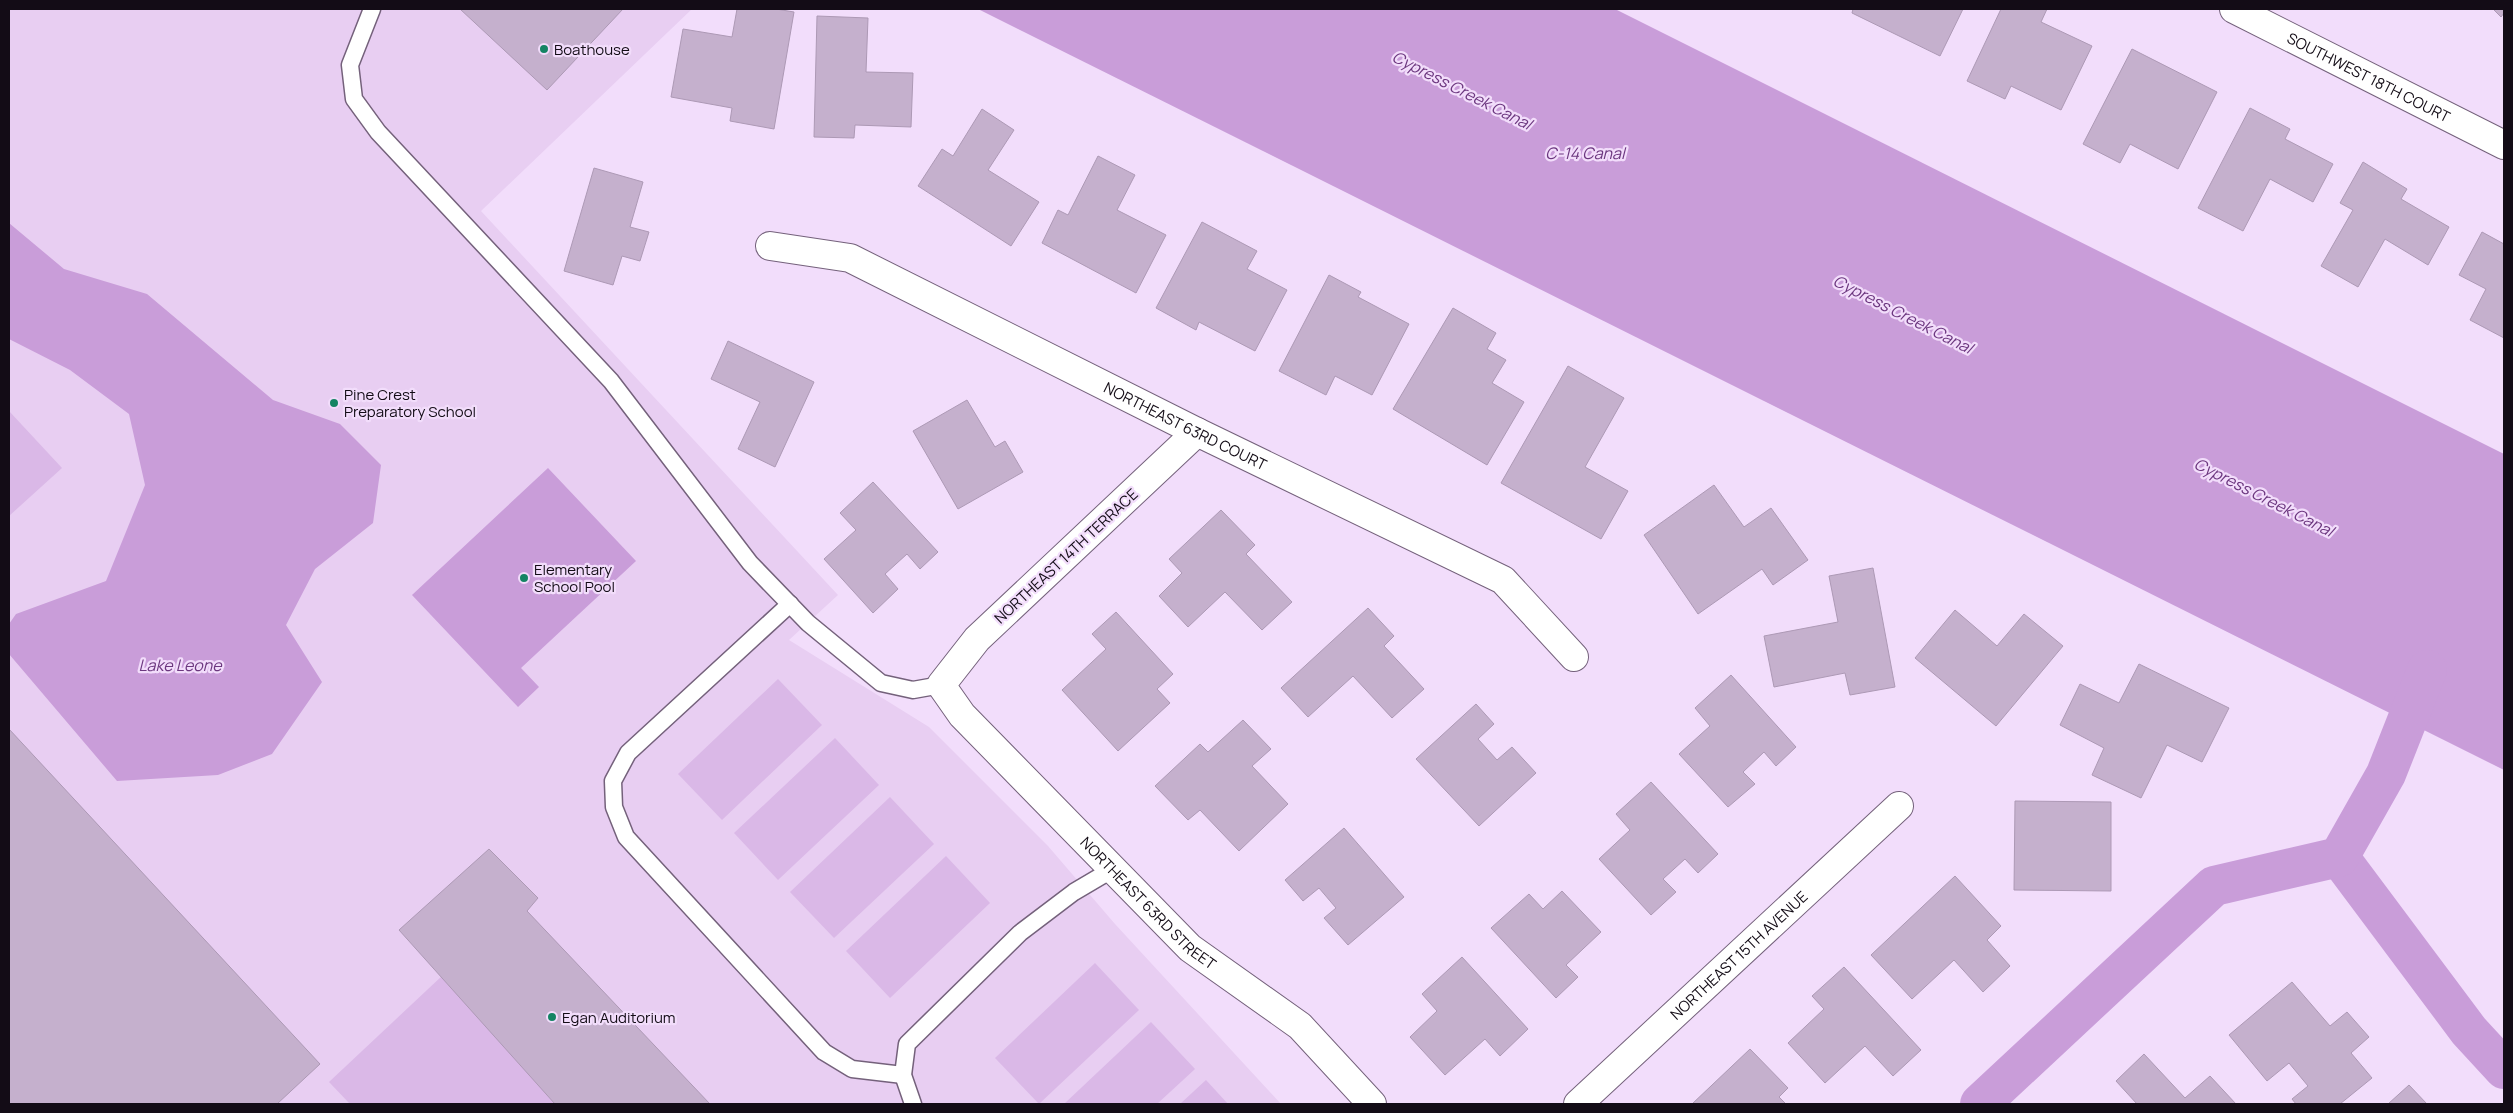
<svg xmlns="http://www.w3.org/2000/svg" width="2513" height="1113" font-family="Manrope,sans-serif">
<rect width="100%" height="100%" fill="#f2ddfb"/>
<path fill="#e8cef2" d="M9,9H692L481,211L838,595L789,640L929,727L1048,846L1115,924L1281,1104H9Z"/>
<g fill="#dab8e7">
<path d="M9,411L62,468L9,516Z"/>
<path d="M778,679L822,725L722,820L678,774Z"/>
<path d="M835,738L879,785L778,880L734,833Z"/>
<path d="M890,797L934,844L834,938L790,892Z"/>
<path d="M946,856L990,903L890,998L846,951Z"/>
<path d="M1095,963L1139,1010L1039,1104L995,1058Z"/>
<path d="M443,975L559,1104H350L329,1082Z"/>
<path d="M1151,1022L1195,1069L1157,1104H1064Z"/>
<path d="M1206,1080L1228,1104H1180Z"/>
</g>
<g fill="#c99dd9">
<path d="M978,9H1615L2504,454V770Z"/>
<path d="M9,223L64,269L147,294L273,400L340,424L381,465L373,523L315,569L286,625L322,682L272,754L218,775L117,781L9,654V624L16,614L106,581L145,485L129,414L70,370L9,339Z"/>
<path d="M548,468L636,561L521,668L539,687L518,707L412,595Z"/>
</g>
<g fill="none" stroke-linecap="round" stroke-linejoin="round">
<g stroke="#c99dd9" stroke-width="40">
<path d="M2339,857L2469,1031L2504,1069"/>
<path d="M1980,1104L2214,886L2339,857L2386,774L2427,670"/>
</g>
</g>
<g fill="#c5b0cd" stroke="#ad99b5">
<path d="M460,9H623L547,90Z"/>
<path d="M737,9H776L794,12L774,129L730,121L732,108L671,97L683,29L732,37Z"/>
<path d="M1853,9H1963L1940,56L1852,13Z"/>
<path d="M2001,9H2047L2041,22L2092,46L2061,110L2011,86L2005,99L1967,81Z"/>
<path d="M2493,9H2504V13L2501,17Z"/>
<path d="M817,16L868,18L866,72L913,73L911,127L855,125L854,138L814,137Z"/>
<path d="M2132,49L2217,92L2178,169L2130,144L2120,163L2083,144Z"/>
<path d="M2250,108L2290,129L2285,139L2333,164L2313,202L2270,179L2243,231L2198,208Z"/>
<path d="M982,109L1014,130L988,170L1039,202L1011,246L918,186L942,149L953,156Z"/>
<path d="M1098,156L1135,175L1117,210L1166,235L1136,293L1042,243L1058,210L1068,215Z"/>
<path d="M2363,162L2407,189L2401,199L2449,227L2428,265L2385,239L2358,287L2321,266L2353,210L2340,203Z"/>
<path d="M594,168L643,182L630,227L649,232L640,261L622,256L613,285L564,271Z"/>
<path d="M1202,222L1257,251L1247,269L1287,290L1255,351L1199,322L1196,330L1156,308Z"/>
<path d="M2482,232L2504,244V338L2470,320L2486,289L2459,275Z"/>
<path d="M1329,275L1361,292L1358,297L1409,324L1372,395L1335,376L1326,395L1279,371Z"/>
<path d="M1453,308L1496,333L1487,349L1506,360L1492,383L1524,402L1487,465L1393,409Z"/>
<path d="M728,341L814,382L775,467L738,449L760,402L711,379Z"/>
<path d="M1568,366L1624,398L1585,467L1628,491L1601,539L1501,483Z"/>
<path d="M967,400L995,447L1005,441L1023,472L958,509L913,431Z"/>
<path d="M873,482L938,552L920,569L907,554L885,574L898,589L873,613L824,559L856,530L840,513Z"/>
<path d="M1714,485L1744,527L1771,508L1808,560L1773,585L1762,569L1698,614L1644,535Z"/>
<path d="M1221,510L1255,545L1246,554L1292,602L1262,630L1225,592L1188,627L1159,596L1182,573L1169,559Z"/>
<path d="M1873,568L1895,687L1850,695L1845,673L1774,687L1764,636L1838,622L1829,576Z"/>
<path d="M1368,608L1394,636L1384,646L1424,689L1392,718L1353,676L1308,717L1281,688Z"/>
<path d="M1955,610L1997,646L2024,614L2063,646L1996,726L1915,658Z"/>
<path d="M1116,612L1173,674L1157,689L1170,703L1118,751L1062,690L1106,649L1092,634Z"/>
<path d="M2139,664L2229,708L2202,762L2167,745L2141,798L2092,775L2104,748L2060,725L2080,684L2119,703Z"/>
<path d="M1731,675L1796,747L1776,766L1764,752L1743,772L1755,784L1728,807L1679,754L1710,726L1695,708Z"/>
<path d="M1476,704L1494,724L1478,739L1497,760L1512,747L1536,773L1479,826L1416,759Z"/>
<path d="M1243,720L1271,749L1252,766L1288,804L1239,851L1200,810L1188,820L1155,786L1200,744L1208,752Z"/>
<path d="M9,729L320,1064L277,1104H9Z"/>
<path d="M1651,782L1718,854L1698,873L1685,859L1663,879L1676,892L1651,915L1599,859L1630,830L1616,814Z"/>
<path d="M2015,801L2111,802V891L2014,890Z"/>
<path d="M1344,828L1404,897L1348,945L1324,918L1336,908L1319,888L1303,901L1285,880Z"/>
<path d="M489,849L538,898L527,911L710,1104H555L399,930Z"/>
<path d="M1955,876L2001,926L1987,940L2010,966L1983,992L1954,960L1912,999L1871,955Z"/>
<path d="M1562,891L1601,932L1566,965L1578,977L1556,998L1491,928L1529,894L1543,909Z"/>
<path d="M1462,957L1528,1029L1500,1056L1485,1039L1445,1075L1410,1037L1437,1011L1422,994Z"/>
<path d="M1844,967L1921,1050L1893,1076L1865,1046L1825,1083L1788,1043L1824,1009L1812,996Z"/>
<path d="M2292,982L2330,1026L2347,1012L2369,1037L2351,1053L2372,1078L2340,1104H2296L2292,1099L2308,1086L2289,1063L2267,1081L2229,1035Z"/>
<path d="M1750,1049L1788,1088L1779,1097L1786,1104H1692Z"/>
<path d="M2144,1054L2185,1098L2210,1076L2236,1104H2137L2116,1081Z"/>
<path d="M2409,1085L2427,1104H2388Z"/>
</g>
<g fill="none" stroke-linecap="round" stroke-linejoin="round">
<g stroke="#74617b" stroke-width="19">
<g id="lane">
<path d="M372,9L350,65L354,99L378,132L611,381L750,563L808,623L881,683L913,690L941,685"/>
<path d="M790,604L628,753L613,781L614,807L626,837L824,1052L852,1069L903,1075"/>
<path d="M913,1104L903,1075L907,1044L1020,933L1074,892L1113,869"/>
</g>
</g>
<g stroke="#74617b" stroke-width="30">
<g id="street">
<path id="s1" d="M2234,9L2504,145"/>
<path id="s2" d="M770,246L850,258L1197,432L1503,580L1574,657"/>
<path id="s3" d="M1197,432L977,639L941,685L962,715L1190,948L1300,1026L1372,1104"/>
<path id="s4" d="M1578,1104L1899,806"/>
</g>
</g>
<use href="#lane" stroke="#fff" stroke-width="16"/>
<use href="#street" stroke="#fff" stroke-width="28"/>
</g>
<g fill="#148463" stroke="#f2ddfb" stroke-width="2">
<circle cx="544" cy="49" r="5"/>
<circle cx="334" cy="403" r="5"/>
<circle cx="524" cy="578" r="5"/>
<circle cx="552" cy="1017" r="5"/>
</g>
<g text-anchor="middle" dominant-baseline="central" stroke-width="4.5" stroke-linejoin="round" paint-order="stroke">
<g font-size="15" fill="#130c16" stroke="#f2ddfb" text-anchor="start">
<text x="554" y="49">Boathouse</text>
<text x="344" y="394">Pine Crest<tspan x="344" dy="17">Preparatory School</tspan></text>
<text x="534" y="569">Elementary<tspan x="534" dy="17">School Pool</tspan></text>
<text x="562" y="1017">Egan Auditorium</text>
</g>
<g font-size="15" fill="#130c16" stroke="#f2ddfb">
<text stroke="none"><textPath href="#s1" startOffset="151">SOUTHWEST 18TH COURT</textPath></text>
<text stroke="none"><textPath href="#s2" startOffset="456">NORTHEAST 63RD COURT</textPath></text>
<text transform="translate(1066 556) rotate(-43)">NORTHEAST 14TH TERRACE</text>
<text stroke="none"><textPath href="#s3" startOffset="662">NORTHEAST 63RD STREET</textPath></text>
<text stroke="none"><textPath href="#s4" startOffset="219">NORTHEAST 15TH AVENUE</textPath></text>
</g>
<g font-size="16" font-style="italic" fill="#6c377f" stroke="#f2ddfb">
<text transform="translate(1462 90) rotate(27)">Cypress Creek Canal</text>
<text x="1585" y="153">C-14 Canal</text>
<text transform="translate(1903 314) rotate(27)">Cypress Creek Canal</text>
<text transform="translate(2264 497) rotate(27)">Cypress Creek Canal</text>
<text x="180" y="665">Lake Leone</text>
</g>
</g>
<rect width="2513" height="1113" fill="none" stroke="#130c16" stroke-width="20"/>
</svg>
